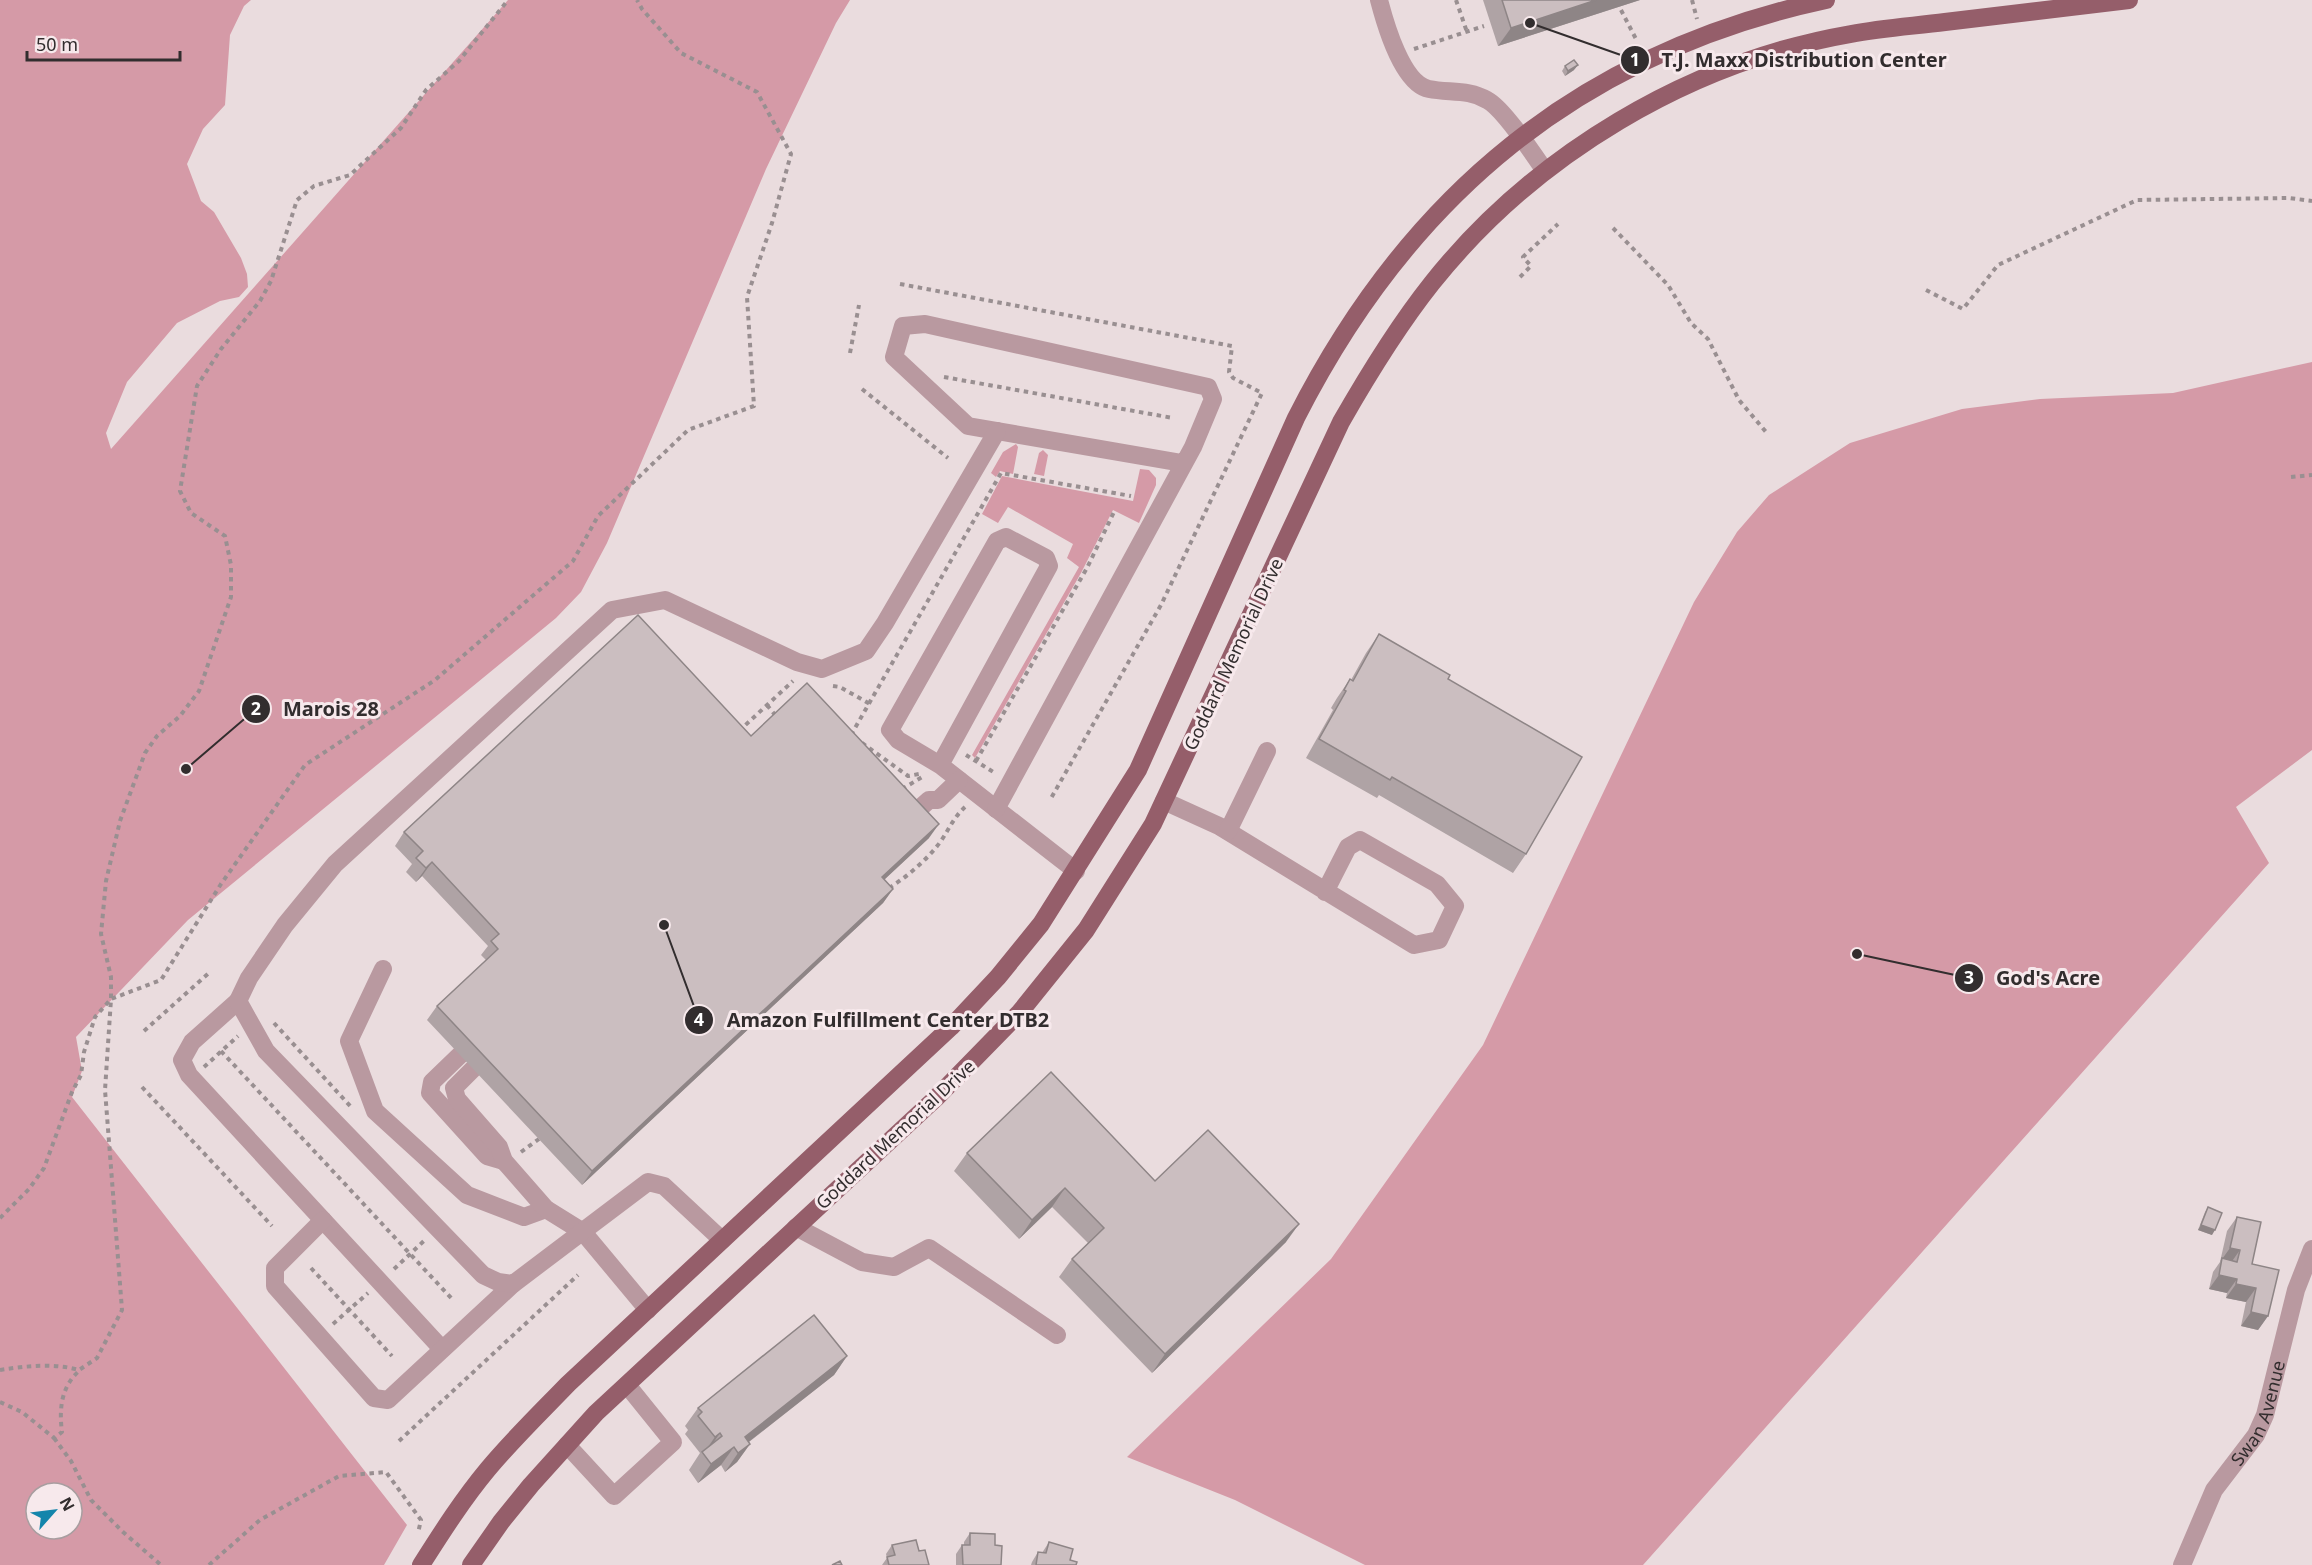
<svg xmlns="http://www.w3.org/2000/svg" width="2312" height="1565" font-family="'Noto Sans',sans-serif">
<rect width="100%" height="100%" fill="#eadcde"/>
<g fill="#d59aa7" fill-rule="evenodd">
<path d="M0,0H251L244,6L230,35L225,105L203,129L187,164L201,201L214,212L241,258L247,274L248,287L239,297L220,301L177,323L127,382L106,433L111,449L508,0H850L836,23L766,169L607,543L581,592L556,618L188,920L76,1037L82,1071L72,1097L407,1525L384,1565H0ZM36,1493H72V1529H36Z"/>
<path d="M2312,362V750L2236,807L2269,863L1643,1565H1365L1235,1500L1127,1457L1331,1259L1483,1045L1694,602L1737,532L1769,495L1850,443L1962,409L2040,399L2173,393Z"/>
<path d="M1016,444L1018,447L1013,474L1000,471L996,477L991,473L1003,452Z"/>
<path d="M1043,450L1048,455L1044,476L1034,474L1039,453Z"/>
<path d="M1140,469L1149,470L1156,478V485L1139,523L1113,510L1081,573L975,758L972,755L1079,567L1067,558L1073,544L1008,507L998,523L982,514L1002,476L1133,501Z"/>
</g>
<g fill="none" stroke-linecap="round" stroke-linejoin="round">
<g stroke="#998f91" stroke-width="4" stroke-dasharray="4.5 4.5" stroke-linecap="butt">
<path d="M1456,0L1467,32"/>
<path d="M1692,0L1697,19"/>
<path d="M1621,10L1636,39"/>
<path d="M1414,49L1484,26"/>
<path d="M1613,228L1668,285L1691,323L1708,339L1739,400L1766,432"/>
<path d="M1520,277L1531,266L1523,257L1558,224"/>
<path d="M900,284L1232,346L1229,372L1233,378L1262,393L1161,605L1050,800"/>
<path d="M1926,290L1963,309L1998,265L2137,200L2289,198L2312,201"/>
<path d="M850,353L859,305"/>
<path d="M944,377L1173,418"/>
<path d="M862,389L948,458"/>
<path d="M2291,477L2312,475"/>
<path d="M833,686L840,687L870,704"/>
<path d="M767,705L776,716"/>
<path d="M739,731L793,681"/>
<path d="M851,735L1001,473L1131,496"/>
<path d="M862,743L908,776L919,774"/>
<path d="M966,755L995,773"/>
<path d="M976,761L1087,568L1114,512"/>
<path d="M902,789L924,776"/>
<path d="M889,888C908,876 927,860 941,841C949,829 954,817 965,807"/>
<path d="M274,1023L352,1108"/>
<path d="M144,1031L210,972"/>
<path d="M221,1051L453,1300"/>
<path d="M204,1067L238,1036"/>
<path d="M142,1087L272,1226"/>
<path d="M521,1152L539,1139"/>
<path d="M0,1218L29,1189L44,1168L72,1092L81,1075L84,1052L95,1017L111,999V977L101,934L106,881L120,821L145,753L157,736L180,716L199,691L231,597V565L225,536L191,513L180,491L197,386L221,349L260,301L271,281L297,200L314,186L350,175L401,128L426,90L459,61L508,0"/>
<path d="M311,1268L392,1356"/>
<path d="M394,1269L426,1239"/>
<path d="M333,1324L368,1293"/>
<path d="M0,1370C25,1366 55,1363 79,1370L97,1358L122,1310L105,1090L111,999L161,980L221,884L305,765L435,680L573,561L598,516L688,430L754,406L747,297L772,223L791,154L757,92L681,53L642,9L637,0"/>
<path d="M0,1402L22,1412L54,1438L62,1432C59,1409 61,1387 79,1371"/>
<path d="M54,1438L71,1461L91,1500L123,1532L161,1565"/>
<path d="M399,1441L578,1275"/>
<path d="M209,1565L260,1520L339,1476L386,1472L421,1520L418,1533"/>
</g>
<g stroke="#b999a0" stroke-width="18">
<path d="M1379,0C1385,23 1402,84 1429,89C1449,93 1469,89 1487,100C1503,108 1534,155 1545,171"/>
<path d="M940,765L1049,566L1046,558L1006,537L997,541L890,730L898,740L940,765L1076,871"/>
<path d="M1164,801L1219,826L1414,945L1439,940L1455,906L1437,884L1360,840L1348,847L1325,892"/>
<path d="M996,809L1193,447L1213,399L1208,387L925,324L903,326L894,357L968,426L1182,463"/>
<path d="M910,817L929,800H938L959,780"/>
<path d="M1228,831L1267,751"/>
<path d="M383,969L349,1041L375,1111L467,1195L524,1217L546,1209"/>
<path d="M238,1001L192,1042L182,1060L189,1075L442,1349"/>
<path d="M460,1055L432,1082L430,1093L487,1156L504,1161"/>
<path d="M473,1069L454,1088L457,1099L499,1147L504,1161L546,1209L583,1232L648,1310"/>
<path d="M323,1220L275,1268V1286L374,1398L388,1400L513,1284"/>
<path d="M796,1227L862,1262L894,1267L929,1248L1057,1335"/>
<path d="M722,1240L664,1186L648,1182L513,1284L498,1282L483,1275L266,1051L238,1001L249,978L285,925L335,864L612,610L665,600L797,662L822,669L866,651L885,623L997,431"/>
<path d="M567,1445L614,1496L673,1442L627,1385"/>
<path id="s1" d="M2182,1565L2214,1490L2256,1435L2265,1415L2296,1290L2312,1249"/>
</g>
<g stroke="#955e6a" stroke-width="18">
<path d="M421,1565C442,1532 463,1499 488,1469C513,1439 541,1412 568,1384L951,1027L998,977L1041,924L1138,770L1296,418C1409,195 1580,53 1826,0"/>
<path d="M471,1565L501,1522L531,1485L596,1413L936,1098L1020,1012L1086,930L1153,824L1341,422C1369,373 1397,327 1432,283C1534,155 1689,62 1851,34C1882,28 1914,26 1945,22C2007,15 2068,7 2129,0"/>
</g>
</g>
<g fill="#afa3a5">
<path d="M1483,0H1640L1498,46Z"/>
<path d="M1565,66L1574,70L1565,76L1562,71Z"/>
<path d="M1379,634L1448,679L1526,854L1513,873L1379,795L1377,798L1306,758L1333,710L1331,708L1337,698L1350,679L1351,680L1366,653Z"/>
<path d="M751,736L929,838L884,880L893,889L883,903L582,1185L427,1020L437,1006L486,960L481,955L488,946L422,876L416,882L406,872L412,864L395,846L404,832Z"/>
<path d="M967,1153L1155,1181L1286,1242L1152,1373L1059,1277L1072,1259L1088,1243L1052,1207L1019,1239L954,1171Z"/>
<path d="M2208,1207L2212,1235L2198,1230L2205,1212Z"/>
<path d="M2237,1217L2268,1316L2258,1330L2241,1326L2246,1302L2226,1298L2227,1293L2209,1289L2213,1272L2220,1262L2227,1231Z"/>
<path d="M847,1356L834,1375L749,1442L750,1444L737,1462L725,1472L721,1465L698,1483L689,1470L700,1453L685,1434L688,1430L685,1426L698,1408Z"/>
<path d="M970,1533L995,1545L1001,1565H956V1554L962,1545H964V1542Z"/>
<path d="M1049,1542L1070,1560L1076,1565H1031L1032,1562L1038,1552L1042,1553Z"/>
<path d="M892,1545L919,1551L929,1565H882L887,1558L886,1554Z"/>
</g>
<g fill="#8e8586">
<path d="M1596,0H1640L1498,46L1511,28Z"/>
<path d="M1578,65L1574,70L1565,76L1568,71Z"/>
<path d="M939,824L929,838L872,891L882,877Z"/>
<path d="M432,862L422,876L416,882L426,868Z"/>
<path d="M893,889L883,903L582,1185L592,1171Z"/>
<path d="M1065,1188L1052,1207L1019,1239L1032,1220Z"/>
<path d="M1299,1224L1286,1242L1152,1373L1165,1354Z"/>
<path d="M2201,1225L2215,1230L2212,1235L2198,1230Z"/>
<path d="M2230,1248L2240,1250L2230,1264L2222,1258L2220,1262Z"/>
<path d="M2219,1275L2237,1279L2227,1293L2209,1289Z"/>
<path d="M2236,1284L2256,1288L2246,1302L2226,1298Z"/>
<path d="M2251,1312L2268,1316L2258,1330L2241,1326Z"/>
<path d="M847,1356L834,1375L737,1451L745,1437Z"/>
<path d="M720,1433L707,1452L703,1454L715,1437Z"/>
<path d="M750,1444L737,1462L725,1472L738,1453Z"/>
<path d="M734,1447L721,1465L698,1483L711,1464Z"/>
</g>
<g fill="#cbbec0" stroke="#8e8586" stroke-width="1.5">
<path d="M1502,0H1596L1511,28Z"/>
<path d="M1574,60L1578,65L1568,71L1565,66Z"/>
<path d="M638,615L751,736L807,683L939,824L882,877L893,889L592,1171L437,1006L498,949L491,941L499,934L432,862L426,868L416,858L423,851L404,832Z"/>
<path d="M1379,634L1450,675L1448,679L1582,757L1526,854L1392,777L1390,780L1319,739L1346,691L1344,690L1350,679L1353,681Z"/>
<path d="M1051,1072L1155,1181L1208,1130L1299,1224L1165,1354L1072,1259L1104,1228L1065,1188L1032,1220L967,1153Z"/>
<path d="M2208,1207L2222,1213L2215,1230L2201,1225Z"/>
<path d="M2237,1217L2261,1222L2252,1264L2279,1270L2268,1316L2251,1312L2256,1288L2236,1284L2237,1279L2219,1275L2222,1258L2237,1262L2240,1250L2230,1248Z"/>
<path d="M814,1315L847,1356L745,1437L750,1444L738,1453L734,1447L711,1464L702,1452L722,1436L720,1433L715,1437L698,1416L702,1412L698,1408Z"/>
<path d="M970,1533L995,1534V1545L1002,1546L1001,1565H963L962,1545H970Z"/>
<path d="M916,1540L919,1551L925,1550L929,1565H889L887,1557L895,1555L892,1545Z"/>
<path d="M1049,1542L1073,1549L1070,1560L1077,1562L1076,1565H1036L1038,1552L1046,1553Z"/>
<path d="M840,1561L842,1565H832Z"/>
</g>
<g text-anchor="middle" dominant-baseline="central" stroke-width="6" stroke-linejoin="round" paint-order="stroke">
<g font-size="18" fill="#322d2e" stroke="#f7e9ec">
<text transform="translate(1233 654) rotate(-65)">Goddard Memorial Drive</text>
<text transform="translate(895 1134) rotate(-43)">Goddard Memorial Drive</text>
<text stroke="none"><textPath href="#s1" startOffset="172">Swan Avenue</textPath></text>
</g>
</g>
<path fill="none" stroke="#322d2e" stroke-width="2" d="M1530 23L1635 60M186 769L256 709M1857 954L1969 978M664 925L699 1020"/>
<g fill="#322d2e" stroke="#f7e9ec" stroke-width="2">
<circle cx="1530" cy="23" r="6"/>
<circle cx="186" cy="769" r="6"/>
<circle cx="1857" cy="954" r="6"/>
<circle cx="664" cy="925" r="6"/>
<circle cx="1635" cy="60" r="15"/>
<circle cx="256" cy="709" r="15"/>
<circle cx="1969" cy="978" r="15"/>
<circle cx="699" cy="1020" r="15"/>
</g>
<g font-size="18" text-anchor="middle" font-weight="bold" fill="#fff">
<text x="1635" y="66">1</text>
<text x="256" y="715">2</text>
<text x="1969" y="984">3</text>
<text x="699" y="1026">4</text>
</g>
<g font-size="20" text-anchor="middle" font-weight="bold" fill="#322d2e" stroke="#f7e9ec" stroke-width="6" stroke-linejoin="round" paint-order="stroke">
<text x="1804" y="67">T.J. Maxx Distribution Center</text>
<text x="331" y="716">Marois 28</text>
<text x="2048" y="985">God's Acre</text>
<text x="888" y="1027">Amazon Fulfillment Center DTB2</text>
</g>
<g transform="translate(54 1511) rotate(62)"><circle r="28" fill="#f7e9ec" stroke="#a89ea0" stroke-width="1.5"/>
<path d="M0-4.5L10 22L0 15L-10 22Z" fill="#1485ab"/>
<text y="-9" font-size="16" font-weight="bold" text-anchor="middle" fill="#322d2e">N</text>
</g>
<path d="M27 51v9h153v-9" fill="none" stroke="#322d2e" stroke-width="3"/>
<text x="36" y="51" font-size="18" fill="#322d2e" stroke="#f7e9ec" stroke-width="4.5" paint-order="stroke">50 m</text>
</svg>
